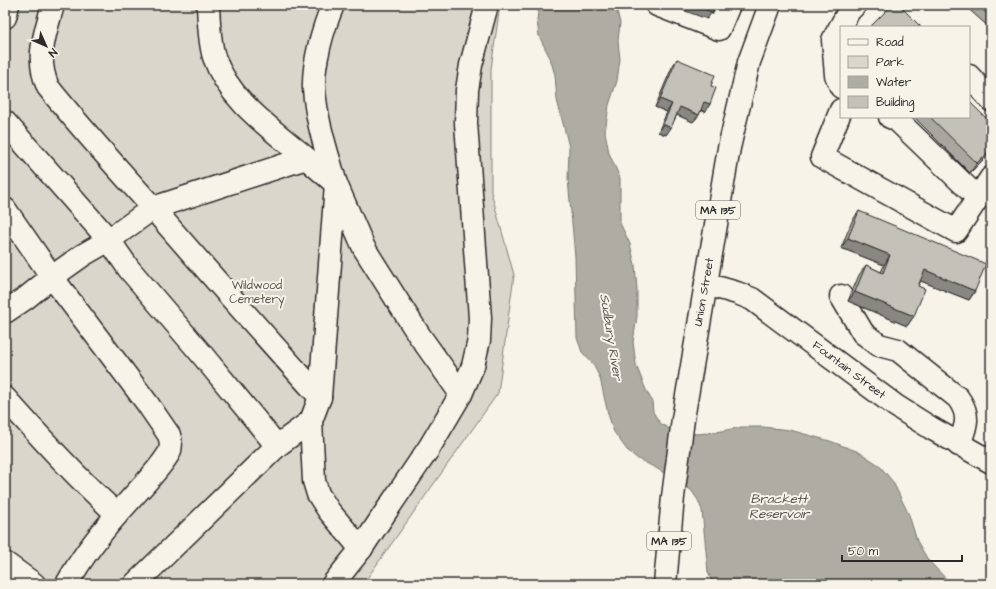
<svg xmlns="http://www.w3.org/2000/svg" width="996" height="589" font-family="'Architects Daughter',sans-serif">
<rect width="100%" height="100%" fill="#f7f3e8"/>
<filter id="ink" filterUnits="userSpaceOnUse"><feTurbulence type="fractalNoise" baseFrequency=".025" numOctaves="2"/><feDisplacementMap in="SourceGraphic" scale="8" xChannelSelector="R" yChannelSelector="G"/><feConvolveMatrix kernelMatrix="1 2 1 2 8 2 1 2 1" color-interpolation-filters="sRGB"/></filter>
<g filter="url(#ink)">
<path fill="#dad6cc" stroke="#82807c" d="M5,5H500L491,69V192L514,275L498,393L363,584H5Z"/>
<path fill="#afaca4" stroke="#7a7874" d="M539,5H614L617,11L620,23L618,41L620,59L617,81L609,105L605,132L609,153L620,178V223L630,244L635,265L637,289V316L633,342L636,365L646,390L652,401L653,412L660,423L671,430L697,434L717,432L741,427H763L790,430L830,441L859,452L879,465L893,482L909,515L917,541L928,560L951,584H713L708,572L702,510L698,500L691,490L656,468L638,459L627,450L614,432L608,414L600,378L593,364L582,352L577,338L575,257L568,179L569,147L557,100L555,75L550,58L539,36L537,20Z"/>
<g fill="none" stroke-linecap="round" stroke-linejoin="round">
<g stroke="#2b2b2b" stroke-width="25">
<g id="minor">
<path d="M53,5C45,34 35,58 48,87C79,126 112,162 145,199C203,266 261,332 320,397L311,421L314,481L318,494L329,511L361,549"/>
<path d="M657,5L719,29L729,5"/>
<path d="M5,17L8,5"/>
<path d="M969,76L991,100"/>
<path d="M841,87L836,75L833,40L849,11L855,5"/>
<path d="M841,110L822,157L956,231L991,178"/>
<path d="M890,117L897,120L978,198"/>
<path d="M5,122L109,240L129,269L199,351L277,446"/>
<path d="M306,158L336,184C327,152 316,121 314,88C313,63 323,28 333,5"/>
<path d="M5,209L52,277L83,255L109,240L153,208L306,158C272,129 229,101 214,57C209,40 209,22 208,5"/>
<path d="M706,284L737,293L752,299L896,406L931,428L991,462"/>
<path d="M841,296L863,333L879,345L898,350L958,398C971,416 966,426 959,445"/>
<path d="M5,312L26,298L52,277L147,403L169,435C171,441 172,447 169,453C159,470 143,485 130,500C106,526 83,554 67,584"/>
<path d="M320,397L336,184L364,248L419,335L461,394"/>
<path d="M5,398C41,438 77,478 117,514"/>
<path d="M5,563L34,584"/>
<path d="M135,584L277,446L311,421"/>
<path d="M333,584L361,549L387,510L429,448L461,394L473,366L479,340L480,318L466,123L467,90L471,65L487,5"/>
</g>
</g>
<g stroke="#2b2b2b" stroke-width="25">
<path id="major" d="M665,584L673,497L683,419L729,148L749,62L770,5"/>
</g>
<use href="#minor" stroke="#f7f3e8" stroke-width="22"/>
<use href="#major" stroke="#f7f3e8" stroke-width="22"/>
</g>
<g fill="#a9a69f" stroke="#2b2b2b">
<path d="M964,5H991V29Z"/>
<path d="M677,59L711,86L710,104L705,112L701,110L699,115L693,122L677,115L666,135L658,132L667,112L655,107L672,67Z"/>
<path d="M914,117H969L991,152L970,173Z"/>
<path d="M859,211L975,291L969,300L921,281L918,286L914,316L907,326L848,301L859,275L866,265L881,272L884,265L841,248L852,221Z"/>
</g>
<g fill="#898782" stroke="#2b2b2b">
<path d="M669,5H694L712,12L707,19Z"/>
<path d="M660,99L672,104L667,112L655,107Z"/>
<path d="M704,102L710,104L705,112L699,109Z"/>
<path d="M680,107L699,115L693,122L675,114Z"/>
<path d="M663,124L671,128L666,135L658,132Z"/>
<path d="M991,149V152L970,173L977,163Z"/>
<path d="M848,238L890,255L884,265L841,248Z"/>
<path d="M925,270L975,291L969,300L918,280Z"/>
<path d="M855,292L914,316L907,326L848,301Z"/>
</g>
<g fill="#c4c1b9" stroke="#2b2b2b">
<path d="M694,5H715L712,12Z"/>
<path d="M892,5H899L921,27H872L871,26Z"/>
<path d="M977,5H991V17Z"/>
<path d="M677,59L715,75L711,86L716,88L710,104L704,102L699,115L680,107L671,128L663,124L672,104L660,99Z"/>
<path d="M969,101L991,123V149L977,163L930,117H969Z"/>
<path d="M859,211L986,264L975,291L925,270L918,286L925,289L914,316L855,292L866,265L883,273L890,255L848,238Z"/>
</g>
</g>
<g text-anchor="middle" dominant-baseline="central" stroke-width="4" stroke-linejoin="round" paint-order="stroke">
<g fill="#f7f3e8" stroke="#686764" stroke-width="1">
<rect x="696" y="201" width="44" height="18" rx="3"/>
<rect x="647" y="532" width="44" height="18" rx="3"/>
</g>
<g font-size="11" font-weight="bold" fill="#2b2b2b">
<text x="718" y="210">MA 135</text>
<text x="669" y="541">MA 135</text>
</g>
<g font-size="12" fill="#575653" stroke="#f7f3e8">
<text x="257" y="285">Wildwood<tspan x="257" dy="14">Cemetery</tspan></text>
</g>
<g font-size="12" fill="#2b2b2b" stroke="#f7f3e8">
<text transform="translate(704 292) rotate(-80)">Union Street</text>
<text transform="translate(849 370) rotate(37)">Fountain Street</text>
</g>
<g font-size="13" font-style="italic" fill="#53524f" stroke="#f7f3e8">
<text transform="translate(611 337) rotate(81)">Sudbury River</text>
<text x="779" y="499">Brackett<tspan x="779" dy="15">Reservoir</tspan></text>
</g>
</g>
<rect width="996" height="589" fill="none" stroke="#f7f3e8" stroke-width="20"/>
<rect x="10" y="10" width="976" height="569" fill="none" stroke="#2b2b2b" stroke-width="1.5" filter="url(#ink)"/>
<rect x="840" y="26" width="130" height="92" fill="#f7f3e8" stroke="#a5a39c"/>
<rect x="848" y="39" width="20" height="6" fill="#f7f3e8" stroke="#a5a39c"/>
<text x="876" y="46" font-size="12" fill="#2b2b2b">Road</text>
<rect x="848" y="56" width="20" height="12" fill="#dad6cc" stroke="#a5a39c"/>
<text x="876" y="66" font-size="12" fill="#2b2b2b">Park</text>
<rect x="848" y="76" width="20" height="12" fill="#afaca4" stroke="#a5a39c"/>
<text x="876" y="86" font-size="12" fill="#2b2b2b">Water</text>
<rect x="848" y="96" width="20" height="12" fill="#c4c1b9" stroke="#a5a39c"/>
<text x="876" y="106" font-size="12" fill="#2b2b2b">Building</text>
<g transform="translate(46 46) rotate(135)" stroke="#f7f3e8" stroke-width="3" paint-order="stroke">
<path d="M0-3L7 15L0 10L-7 15Z" fill="#2b2b2b"/>
<text y="-6" font-size="11" font-weight="bold" text-anchor="middle" fill="#2b2b2b">N</text>
</g>
<path d="M842 555v6h120v-6" fill="none" stroke="#2b2b2b" stroke-width="2"/>
<text x="848" y="555" font-size="12" fill="#2b2b2b" stroke="#f7f3e8" stroke-width="3" paint-order="stroke">50 m</text>
</svg>
